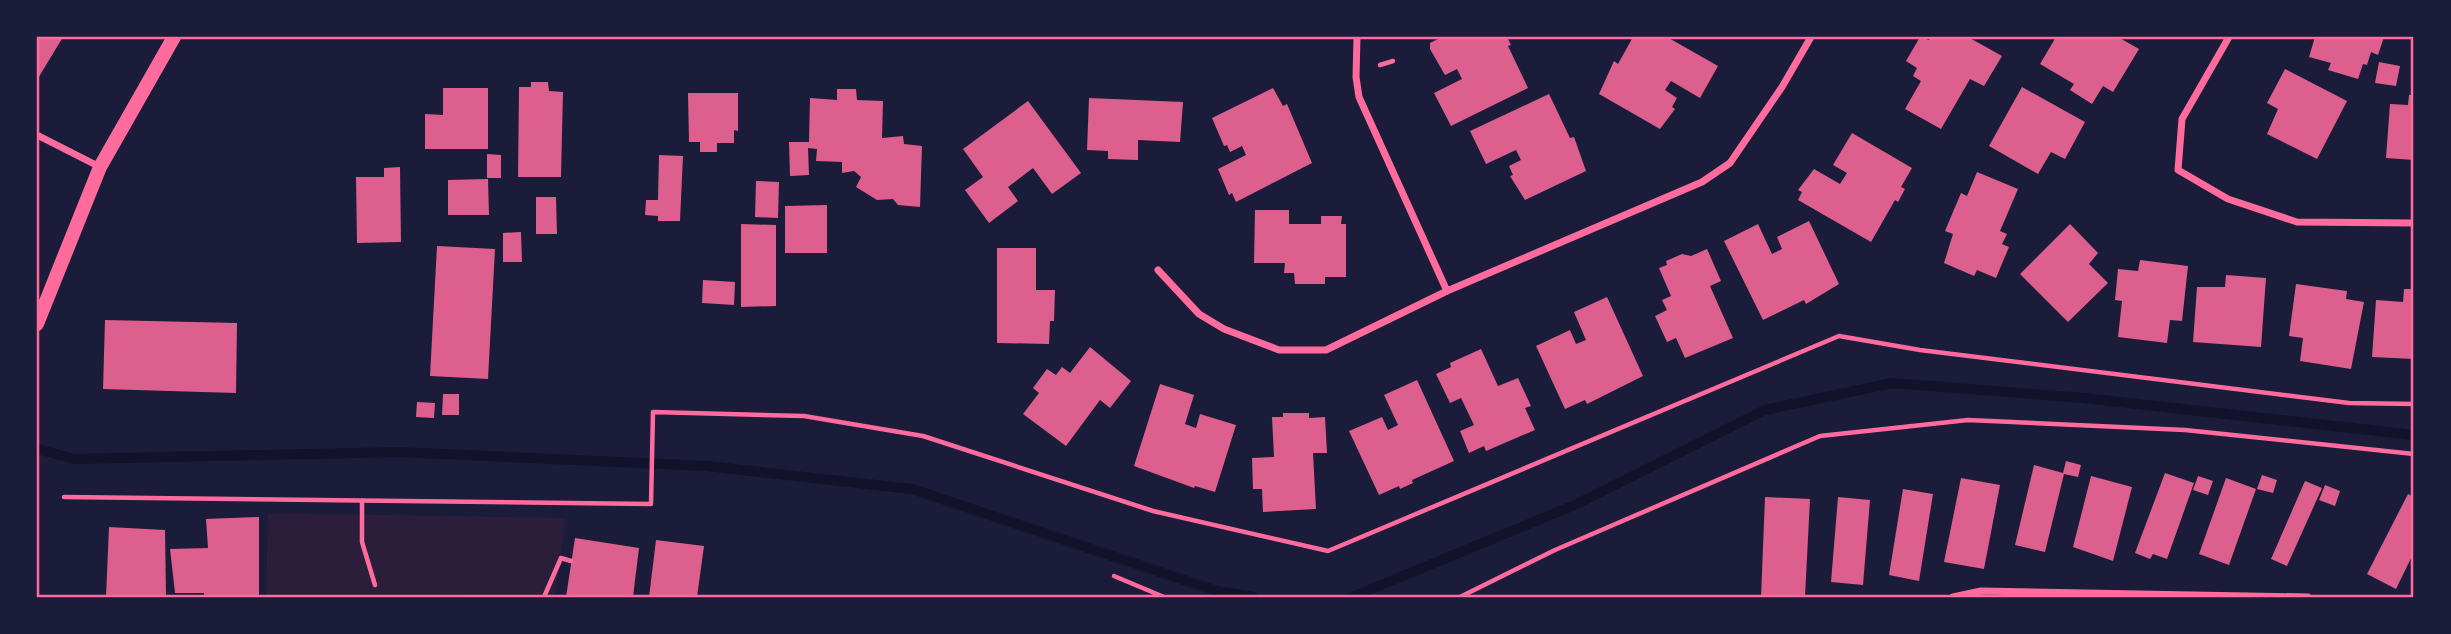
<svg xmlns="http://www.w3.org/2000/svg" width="2451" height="634" font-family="'Sofia Sans Condensed',sans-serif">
<rect width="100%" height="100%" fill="#1b1b3a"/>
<path fill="#2a1e3b" d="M268,513L566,518L555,596C523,607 464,588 425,597H266Z"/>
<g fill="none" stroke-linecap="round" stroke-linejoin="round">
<g stroke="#12122b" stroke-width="10">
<path d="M37,449L75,459L399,452L707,466L912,489L1217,591L1253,597"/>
<path d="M1352,597L1577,504L1765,410L1892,383L2084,398L2414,435"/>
</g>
</g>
<g fill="#dd5f8e">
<path d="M37,37H63L37,80Z"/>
<path d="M1442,37H1507L1511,45L1508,46L1528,88L1451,126L1434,93L1462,79L1457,69L1445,75L1430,49V43Z"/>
<path d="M1633,37H1667L1718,66L1700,98L1671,81L1665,90L1677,98L1672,107L1675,109L1660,129L1599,94L1614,61L1618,64Z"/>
<path d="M1920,37L1929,40L1931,37H1968L2002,56L1984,86L1970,79L1941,129L1905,109L1921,81L1913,76L1917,68L1906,61Z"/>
<path d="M2056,37H2118L2139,49L2113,92L2103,86L2092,104L2070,90L2074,84L2040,64Z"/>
<path d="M2315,37H2384L2378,55L2371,52L2367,65L2363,64L2358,79L2328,70L2331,63L2309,57Z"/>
<path d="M2379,62L2400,66L2396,86L2375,83Z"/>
<path d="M2285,69L2347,101L2317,159L2267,134L2278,109L2267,103Z"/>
<path d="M531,82H548L549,91L563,92L561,177H518L519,87H531Z"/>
<path d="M2022,87L2085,122L2065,159L2051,152L2038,174L1989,146Z"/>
<path d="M443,88H488V149H425V114L443,115Z"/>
<path d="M1273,88L1283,106L1287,104L1312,163L1236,202L1232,193L1229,195L1218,169L1246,155L1242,146L1230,152L1227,145L1224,146L1212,118Z"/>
<path d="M837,89H856L857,100L883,101L882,138L903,136L904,144L922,146L920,207L898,205L893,199L877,200L856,187L861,177L854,171L842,173V162L816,161L817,149L808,148L809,175L790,176L789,142H809L810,98L837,100Z"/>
<path d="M688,93H738V131L734,130V143H717V152H700V142H689Z"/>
<path d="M1549,94L1570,138L1574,137L1586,171L1525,200L1510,176L1513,175L1509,166L1521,160L1516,150L1486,164L1470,131Z"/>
<path d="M2409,95H2414V160L2386,158L2390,104L2408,105Z"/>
<path d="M1089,98L1183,102L1180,142L1138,140V160L1108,159V151L1087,150Z"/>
<path d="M1028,101L1081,173L1052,194L1033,168L1008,187L1018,201L989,223L965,190L983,177L963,149Z"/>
<path d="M1852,133L1912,168L1901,187L1905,189L1898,202L1895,200L1871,242L1798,200L1802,192L1798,190L1814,169L1840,184L1847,173L1833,165Z"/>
<path d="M487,154L501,155V178H487Z"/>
<path d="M659,155L683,156L680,221H658V216L645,215L646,200H658Z"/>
<path d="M400,167L401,242L357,243L356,177H384V168Z"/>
<path d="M1977,172L2018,189L2000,231L2007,234L2002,244L2009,247L1996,278L1977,270L1974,276L1944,263L1953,234L1945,231L1961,193L1967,196Z"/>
<path d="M488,179L489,215H448V180Z"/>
<path d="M756,181L779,182L778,218L755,217Z"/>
<path d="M536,197H556L557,234H536Z"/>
<path d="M827,205V253H785V206Z"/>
<path d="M1255,210H1289V224H1321V216H1342L1341,224H1346V277H1325V284H1295L1294,273H1284L1285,263H1254Z"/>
<path d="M1809,221L1839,284L1806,304L1804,300L1763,320L1724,241L1758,224L1772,254L1782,249L1777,237Z"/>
<path d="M741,224L776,225V306L741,307Z"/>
<path d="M2070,224L2098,253L2089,264L2108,283L2068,322L2020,274Z"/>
<path d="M521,232L522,262H503V233Z"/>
<path d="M437,246L495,249L488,379L430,376Z"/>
<path d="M997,248H1036V290H1055L1054,321H1050L1049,344L997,343Z"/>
<path d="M1707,249L1721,281L1710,286L1733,338L1685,358L1676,338L1667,342L1655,316L1667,310L1662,300L1671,296L1659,268L1667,265L1666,261L1682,254L1691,256Z"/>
<path d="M2140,260L2188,266L2182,321L2170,320L2167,343L2118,337L2122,301L2115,300L2118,269L2138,271Z"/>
<path d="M2226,275L2266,278L2261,347L2193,342L2197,287H2225Z"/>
<path d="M703,280L735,282L734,305L702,303Z"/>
<path d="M2296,284L2347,291L2346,299L2364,302L2351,369L2300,361L2303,338L2289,336Z"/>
<path d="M2404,289H2414V359L2372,357L2376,300L2403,302Z"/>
<path d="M1607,297L1643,376L1587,404L1585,400L1565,409L1536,346L1570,330L1576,344L1586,340L1574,312Z"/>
<path d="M105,320L237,323L236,393L103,389Z"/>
<path d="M1090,347L1131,381L1110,408L1100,400L1066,446L1023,414L1039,393L1033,388L1047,369L1056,375L1062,367L1070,373Z"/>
<path d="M1481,349L1498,386L1518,378L1531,406L1525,408L1535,430L1486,451L1484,446L1469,453L1460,431L1474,425L1461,398L1450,403L1436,374L1451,367L1450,363Z"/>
<path d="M1417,380L1454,461L1412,480L1413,483L1400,489L1399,486L1379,495L1349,431L1382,417L1388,430L1398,425L1384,395Z"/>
<path d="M1160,384L1194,395L1185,424L1196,428L1200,414L1236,425L1215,492L1195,486L1194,488L1134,466Z"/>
<path d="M443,394H459V415H442Z"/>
<path d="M417,402L435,403L434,418L416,417Z"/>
<path d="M1283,413H1309V418L1325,417L1327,453H1313L1316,509L1263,512L1262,489H1253L1252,458L1274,457L1272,417H1283Z"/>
<path d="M2066,461L2081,465L2078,477L2064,474L2045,552L2015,545L2034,465L2063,473Z"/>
<path d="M2165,473L2194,483L2167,559L2153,554L2150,559L2135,553Z"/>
<path d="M2262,475L2277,480L2273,493L2257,489Z"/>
<path d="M2091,476L2132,487L2113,561L2073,547Z"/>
<path d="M2198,476L2213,481L2208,495L2193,490Z"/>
<path d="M1961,478L2000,485L1984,569L1944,562Z"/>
<path d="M2226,478L2256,489L2229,565L2199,554Z"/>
<path d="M2305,481L2322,488L2287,566L2271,559Z"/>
<path d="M2325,485L2340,491L2335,506L2319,500Z"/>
<path d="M1903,489L1933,494L1919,581L1889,575Z"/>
<path d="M2408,494L2414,497V552L2396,589L2367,574Z"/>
<path d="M1765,497L1810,499L1805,597H1761Z"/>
<path d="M1838,497L1870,500L1863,585L1831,582Z"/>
<path d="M259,517V597H204V593H175L170,549L208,548L206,519Z"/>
<path d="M109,527L165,530L166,597H106Z"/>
<path d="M575,538L639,548L633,597H566Z"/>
<path d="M656,540L704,546L697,597H649Z"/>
</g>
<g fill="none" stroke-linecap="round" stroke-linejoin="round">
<g stroke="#ff6b9d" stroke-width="4.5">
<path d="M1380,65L1393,61"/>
<path d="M64,497L651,504L653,412L804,416L923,436L1153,511L1328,551L1839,336L1920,350L2349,403L2414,404"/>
<path d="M362,501V542L375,585"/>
<path d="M1114,576L1164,597"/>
<path d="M544,597L561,558L571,561"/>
<path d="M1460,597L1555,550L1820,436L1968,420L2185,430L2414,454"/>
</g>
<g stroke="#ff6b9d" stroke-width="7">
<path d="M1357,37L1356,77L1359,97L1447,291"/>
<path d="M2229,37L2182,119L2178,170L2228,199L2297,222L2414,223"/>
<path d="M37,135L100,167"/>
<path d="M1158,270L1199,314L1224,329L1279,350H1326L1447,291L1702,182L1730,163L1782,87L1811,37"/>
<path d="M1953,597L1981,591L2308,597"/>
</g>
<path stroke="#ff6b9d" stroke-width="14" d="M37,324L100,167L174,37"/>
</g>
<rect width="2451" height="634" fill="none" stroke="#1b1b3a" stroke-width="77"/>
<rect x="38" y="38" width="2374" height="558" fill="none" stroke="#ff6b9d" stroke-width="2.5"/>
</svg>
